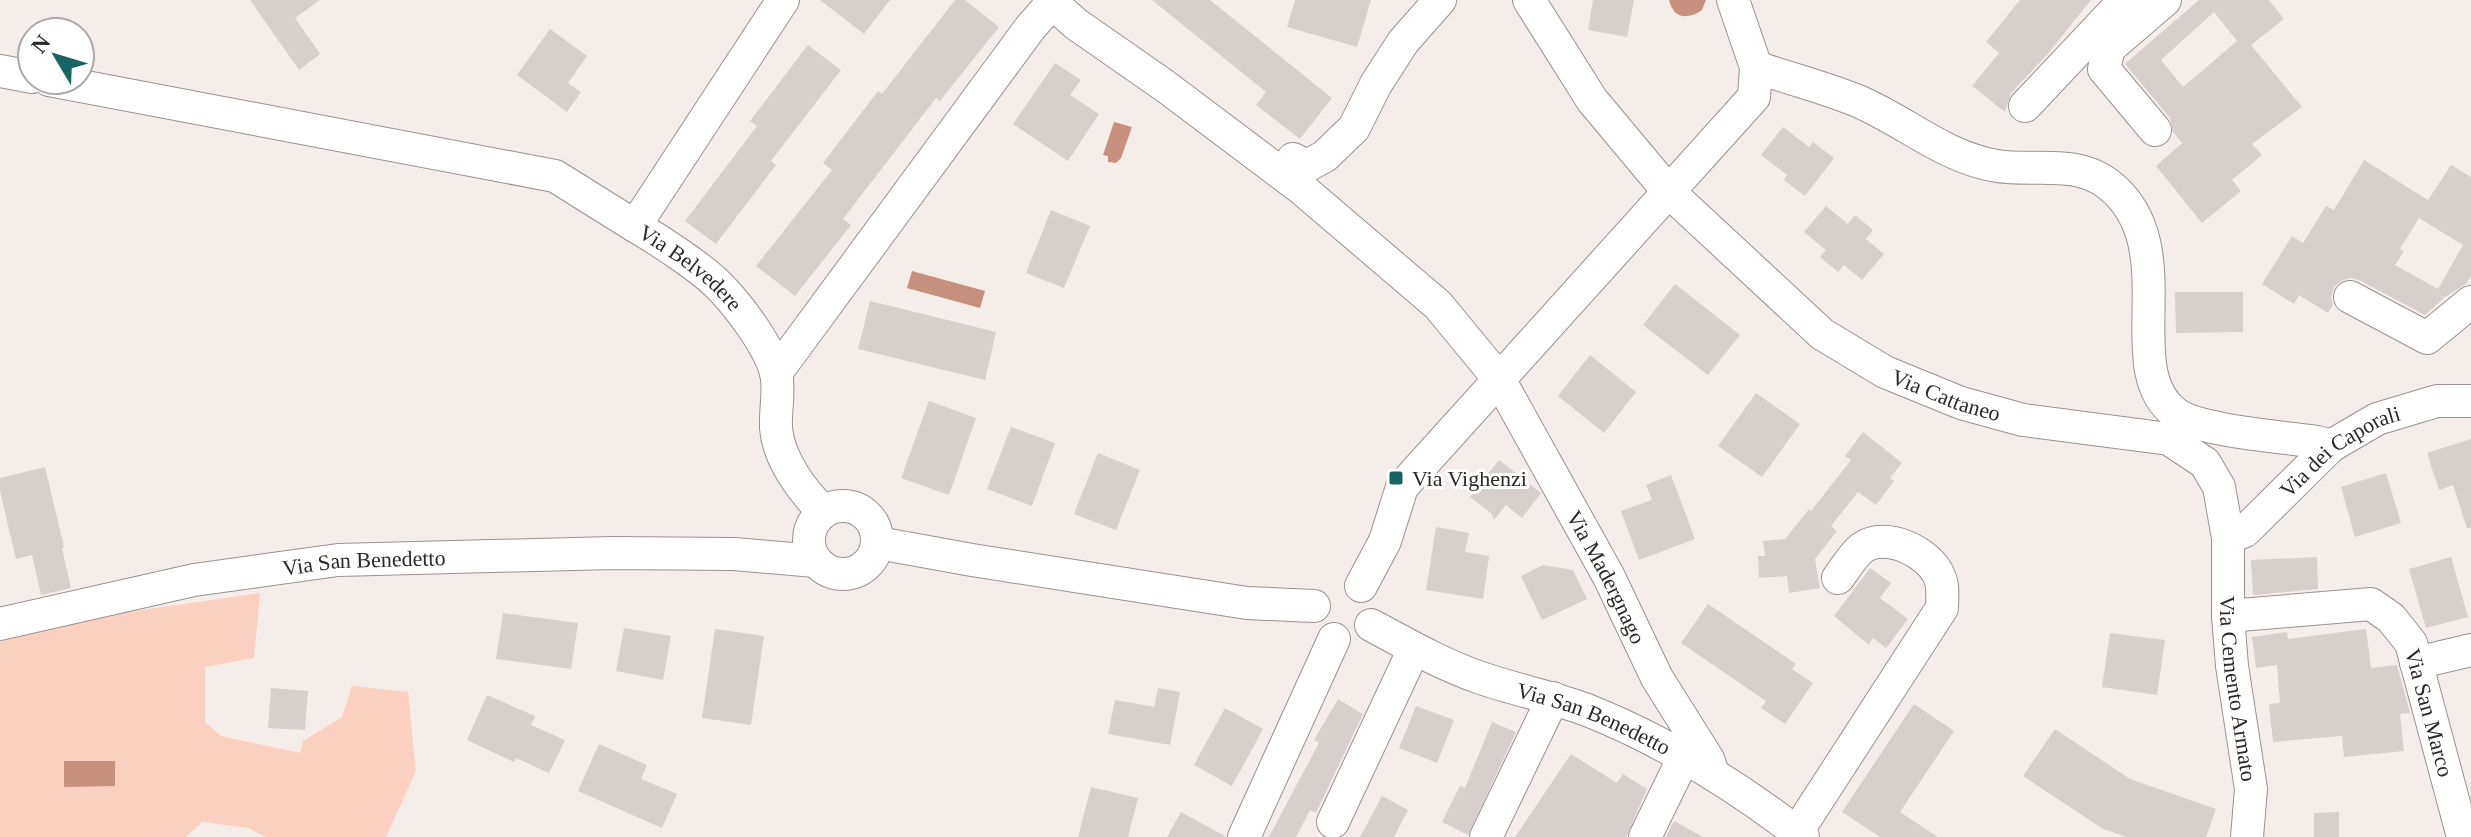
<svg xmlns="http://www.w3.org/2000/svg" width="2471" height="837" font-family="Georgia,serif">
<rect width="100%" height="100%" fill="#f5edea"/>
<path fill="#fbd0c1" d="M260,593L254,658L205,667V722L221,736L300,753L303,741L342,717L352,686L408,692L416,771L386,837H266L248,828L202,822L186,837H0V642L80,619Z"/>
<g fill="#c6907c">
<path d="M1669,0H1706L1702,10C1687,20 1674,19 1669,0Z"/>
<path d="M1114,122L1132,127L1121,158L1116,163L1108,162V156L1103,155Z"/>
<path d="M912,271L985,291L980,308L907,288Z"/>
<path d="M64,761H115V786L64,787Z"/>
</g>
<g fill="#d7cfcc" fill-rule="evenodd">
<path d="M250,0H320L295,18L320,54L299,70Z"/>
<path d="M820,0H890L864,34Z"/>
<path d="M955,0H965L999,27L940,101L936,98L843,219L851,225L795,296L756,266L832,170L823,163L878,91L882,94Z"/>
<path d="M1152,0H1210L1332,98L1300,139L1256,105L1266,92Z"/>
<path d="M1295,0H1371L1357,47L1287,27Z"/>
<path d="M1593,0H1634L1627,37L1588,30Z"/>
<path d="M2020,0H2091L2046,56L2011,93L2005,112L1972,86L1999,53L1986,42Z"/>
<path d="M2199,0H2269L2284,19L2251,45L2302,107L2252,144L2262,155L2232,180L2241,191L2202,223L2156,166L2182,143L2173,132L2170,118L2125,64ZM2214,12L2237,41L2183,87L2161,60Z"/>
<path d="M550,29L587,56L568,83L581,92L567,112L517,75Z"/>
<path d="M808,45L841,70L771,161L776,165L716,244L685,221L757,126L750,121Z"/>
<path d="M1055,63L1081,80L1070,95L1099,114L1068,161L1013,124Z"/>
<path d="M1783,127L1809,147L1813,142L1834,158L1805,196L1784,180L1787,175L1761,155Z"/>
<path d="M2364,160L2428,200L2451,165L2471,177V276L2466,284L2445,297L2425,315L2359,280L2350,278L2341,281L2334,287L2331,297L2333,305L2328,313L2299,295L2294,304L2262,284L2292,236L2303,243L2326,206L2334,210ZM2419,218L2463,245L2438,289L2395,265L2404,251L2400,249Z"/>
<path d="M1826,206L1848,224L1855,215L1873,230L1866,239L1884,254L1862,280L1844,265L1838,272L1820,257L1826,250L1804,232Z"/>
<path d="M1051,210L1090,226L1064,288L1026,273Z"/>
<path d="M1675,284L1740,335L1708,375L1643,325Z"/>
<path d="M2175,292H2243V332L2176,333Z"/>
<path d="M870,301L996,332L985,380L858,349Z"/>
<path d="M1590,355L1636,392L1604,433L1558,396Z"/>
<path d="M1756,393L1800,424L1762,477L1718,446Z"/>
<path d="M929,401L976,418L949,495L901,478Z"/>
<path d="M1011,427L1055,443L1032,506L987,489Z"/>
<path d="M1863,432L1902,463L1890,478L1894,481L1876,505L1858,492L1831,526L1837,531L1815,559L1820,588L1789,593L1787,576L1759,578L1758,556H1765L1763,541L1785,539L1809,509L1811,511L1851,460L1845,456Z"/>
<path d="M2471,439V528H2467L2453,485L2439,490L2427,453Z"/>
<path d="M1098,453L1140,470L1116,530L1074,514Z"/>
<path d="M1499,460L1541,493L1522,518L1506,505L1494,520L1491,513L1470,497Z"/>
<path d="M45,467L64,547L62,548L71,588L41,595L32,555L16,559L0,491V478Z"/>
<path d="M2386,473L2401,523L2355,537L2341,487Z"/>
<path d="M1671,475L1695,539L1639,560L1621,511L1652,500L1646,485Z"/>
<path d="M1436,527L1469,533L1465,552L1489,556L1483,599L1426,590Z"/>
<path d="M2317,557L2318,589L2253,595L2251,560Z"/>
<path d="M2451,557L2468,617L2426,628L2409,569Z"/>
<path d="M1543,565L1573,570L1587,599L1542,620L1521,576Z"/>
<path d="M1870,568L1891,583L1880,598L1908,619L1886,648L1873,638L1869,645L1834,616Z"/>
<path d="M1708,604L1796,664L1792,669L1813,683L1785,724L1761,708L1766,701L1681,643Z"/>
<path d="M503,613L578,623L571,669L496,659Z"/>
<path d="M624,628L671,636L663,680L616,671Z"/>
<path d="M715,629L764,636L751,725L702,718Z"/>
<path d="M2366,629L2371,668L2397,665L2410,713L2400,714L2404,751L2344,757L2342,736L2273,742L2269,704L2280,703L2277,665L2256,668L2252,637L2287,632L2288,639Z"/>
<path d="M2110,633L2165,640L2157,695L2102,687Z"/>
<path d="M271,688L308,691L305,730L268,728Z"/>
<path d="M1158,688L1180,692L1170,745L1108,734L1115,700L1154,707Z"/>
<path d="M487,695L535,716L531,725L565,740L549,773L516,758L514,762L467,740Z"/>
<path d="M1338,699L1363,714L1316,813L1310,810L1296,837H1269L1319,743L1314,740Z"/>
<path d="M1914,704L1954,731L1900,812L1938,837H1880L1842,812Z"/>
<path d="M1416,706L1454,720L1437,763L1399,748Z"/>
<path d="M1225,708L1263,729L1232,786L1194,765Z"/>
<path d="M1492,722L1516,732L1468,835L1442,822L1460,786L1465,788Z"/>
<path d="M2055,729L2130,779L2216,809L2206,837H2127L2103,829L2023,776Z"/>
<path d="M599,744L647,765L641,779L677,794L662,828L578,791Z"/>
<path d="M1571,754L1617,783L1623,774L1647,789L1626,837H1515Z"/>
<path d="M1091,787L1138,798L1128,837H1078Z"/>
<path d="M1382,796L1408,810L1394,837H1360Z"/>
<path d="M1181,812L1225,836V837H1167Z"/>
<path d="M2339,812V837H2314V813Z"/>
<path d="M1674,821L1703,837H1666Z"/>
</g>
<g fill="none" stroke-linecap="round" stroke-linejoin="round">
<g stroke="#99928f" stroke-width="34">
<g id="minor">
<path id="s1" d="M783,0L635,226C659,240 707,271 724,291C741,309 770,348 776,373C780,390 775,410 776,428C778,458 802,491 823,511"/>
<path id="s2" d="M1049,0L1076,24L1165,86L1302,189L1438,305L1499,379L1609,577L1657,678L1708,759L1713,773"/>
<path id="s3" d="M1529,0L1592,100L1668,191L1822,334L1885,372L1961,403L2023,420L2169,439L2205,463L2219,487L2228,538V616L2232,666L2251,789L2247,837"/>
<path d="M1756,67C1790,79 1827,88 1860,102C1906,122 1946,158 1997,166C2035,172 2075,159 2108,184C2187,245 2115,367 2175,413C2197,431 2285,437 2317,442L2331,446"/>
<path d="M0,71L32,77"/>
<path d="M49,80L555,176L635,226"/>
<path d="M2025,106L2125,0"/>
<path d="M2155,130L2104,69L2109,48L2165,0"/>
<path d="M1293,159L1307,166L1325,156L1354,128L1376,84L1403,42L1440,0"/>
<path d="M2350,297L2427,338L2471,302"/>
<path d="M776,373L1030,28L1051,4"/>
<circle cx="843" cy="540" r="34"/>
<path id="s4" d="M2228,538L2245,531L2331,446L2377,419L2437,401H2471"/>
<path d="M878,543L972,560L1247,603L1314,606"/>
<path d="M1361,586L1385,541L1402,487L1754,97L1756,67L1733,0"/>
<path id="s5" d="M2228,616L2371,604L2391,618L2411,643L2463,837"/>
<path id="s6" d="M0,624L194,580L338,560L612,553L734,554L815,561"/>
<path id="s7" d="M1371,625C1406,644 1443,665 1481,678C1516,690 1552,697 1587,710C1665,741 1737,786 1803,837"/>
<path d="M2416,663L2471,650"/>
<path d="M1333,822L1414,649"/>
<path d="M1797,832L1942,608C1942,597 1944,586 1939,576C1929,552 1886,531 1862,548C1853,555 1845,569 1838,578"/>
<path d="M1244,837L1334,639"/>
<path d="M1486,837L1553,698"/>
<path d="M1645,837L1684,757"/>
</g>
</g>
<use href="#minor" stroke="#fff" stroke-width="32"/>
</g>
<rect fill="#176562" stroke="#fff" stroke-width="3" x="1388" y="470" width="16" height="16" rx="4"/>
<g text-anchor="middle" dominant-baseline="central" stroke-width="6" stroke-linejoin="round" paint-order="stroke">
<g font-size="22" fill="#2c2928" stroke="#fff">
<text stroke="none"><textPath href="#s1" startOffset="340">Via Belvedere</textPath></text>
<text stroke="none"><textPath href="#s3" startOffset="586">Via Cattaneo</textPath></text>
<text stroke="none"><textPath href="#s4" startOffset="144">Via dei Caporali</textPath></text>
<text stroke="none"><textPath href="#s6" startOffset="370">Via San Benedetto</textPath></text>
<text stroke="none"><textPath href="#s2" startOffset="816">Via Madergnago</textPath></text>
<text stroke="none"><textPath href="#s3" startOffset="1088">Via Cemento Armato</textPath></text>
<text stroke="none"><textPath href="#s5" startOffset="272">Via San Marco</textPath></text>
<text stroke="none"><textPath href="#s7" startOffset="242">Via San Benedetto</textPath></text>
</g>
<g font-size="22" fill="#2c2928" stroke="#fff" text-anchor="start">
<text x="1412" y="478">Via Vighenzi</text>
</g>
</g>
<g transform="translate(56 56) rotate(308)"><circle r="38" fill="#ffffff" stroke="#aba9a9" stroke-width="2"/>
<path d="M0-6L14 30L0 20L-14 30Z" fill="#176562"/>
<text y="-12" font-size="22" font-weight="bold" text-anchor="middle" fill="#2c2928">N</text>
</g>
</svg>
